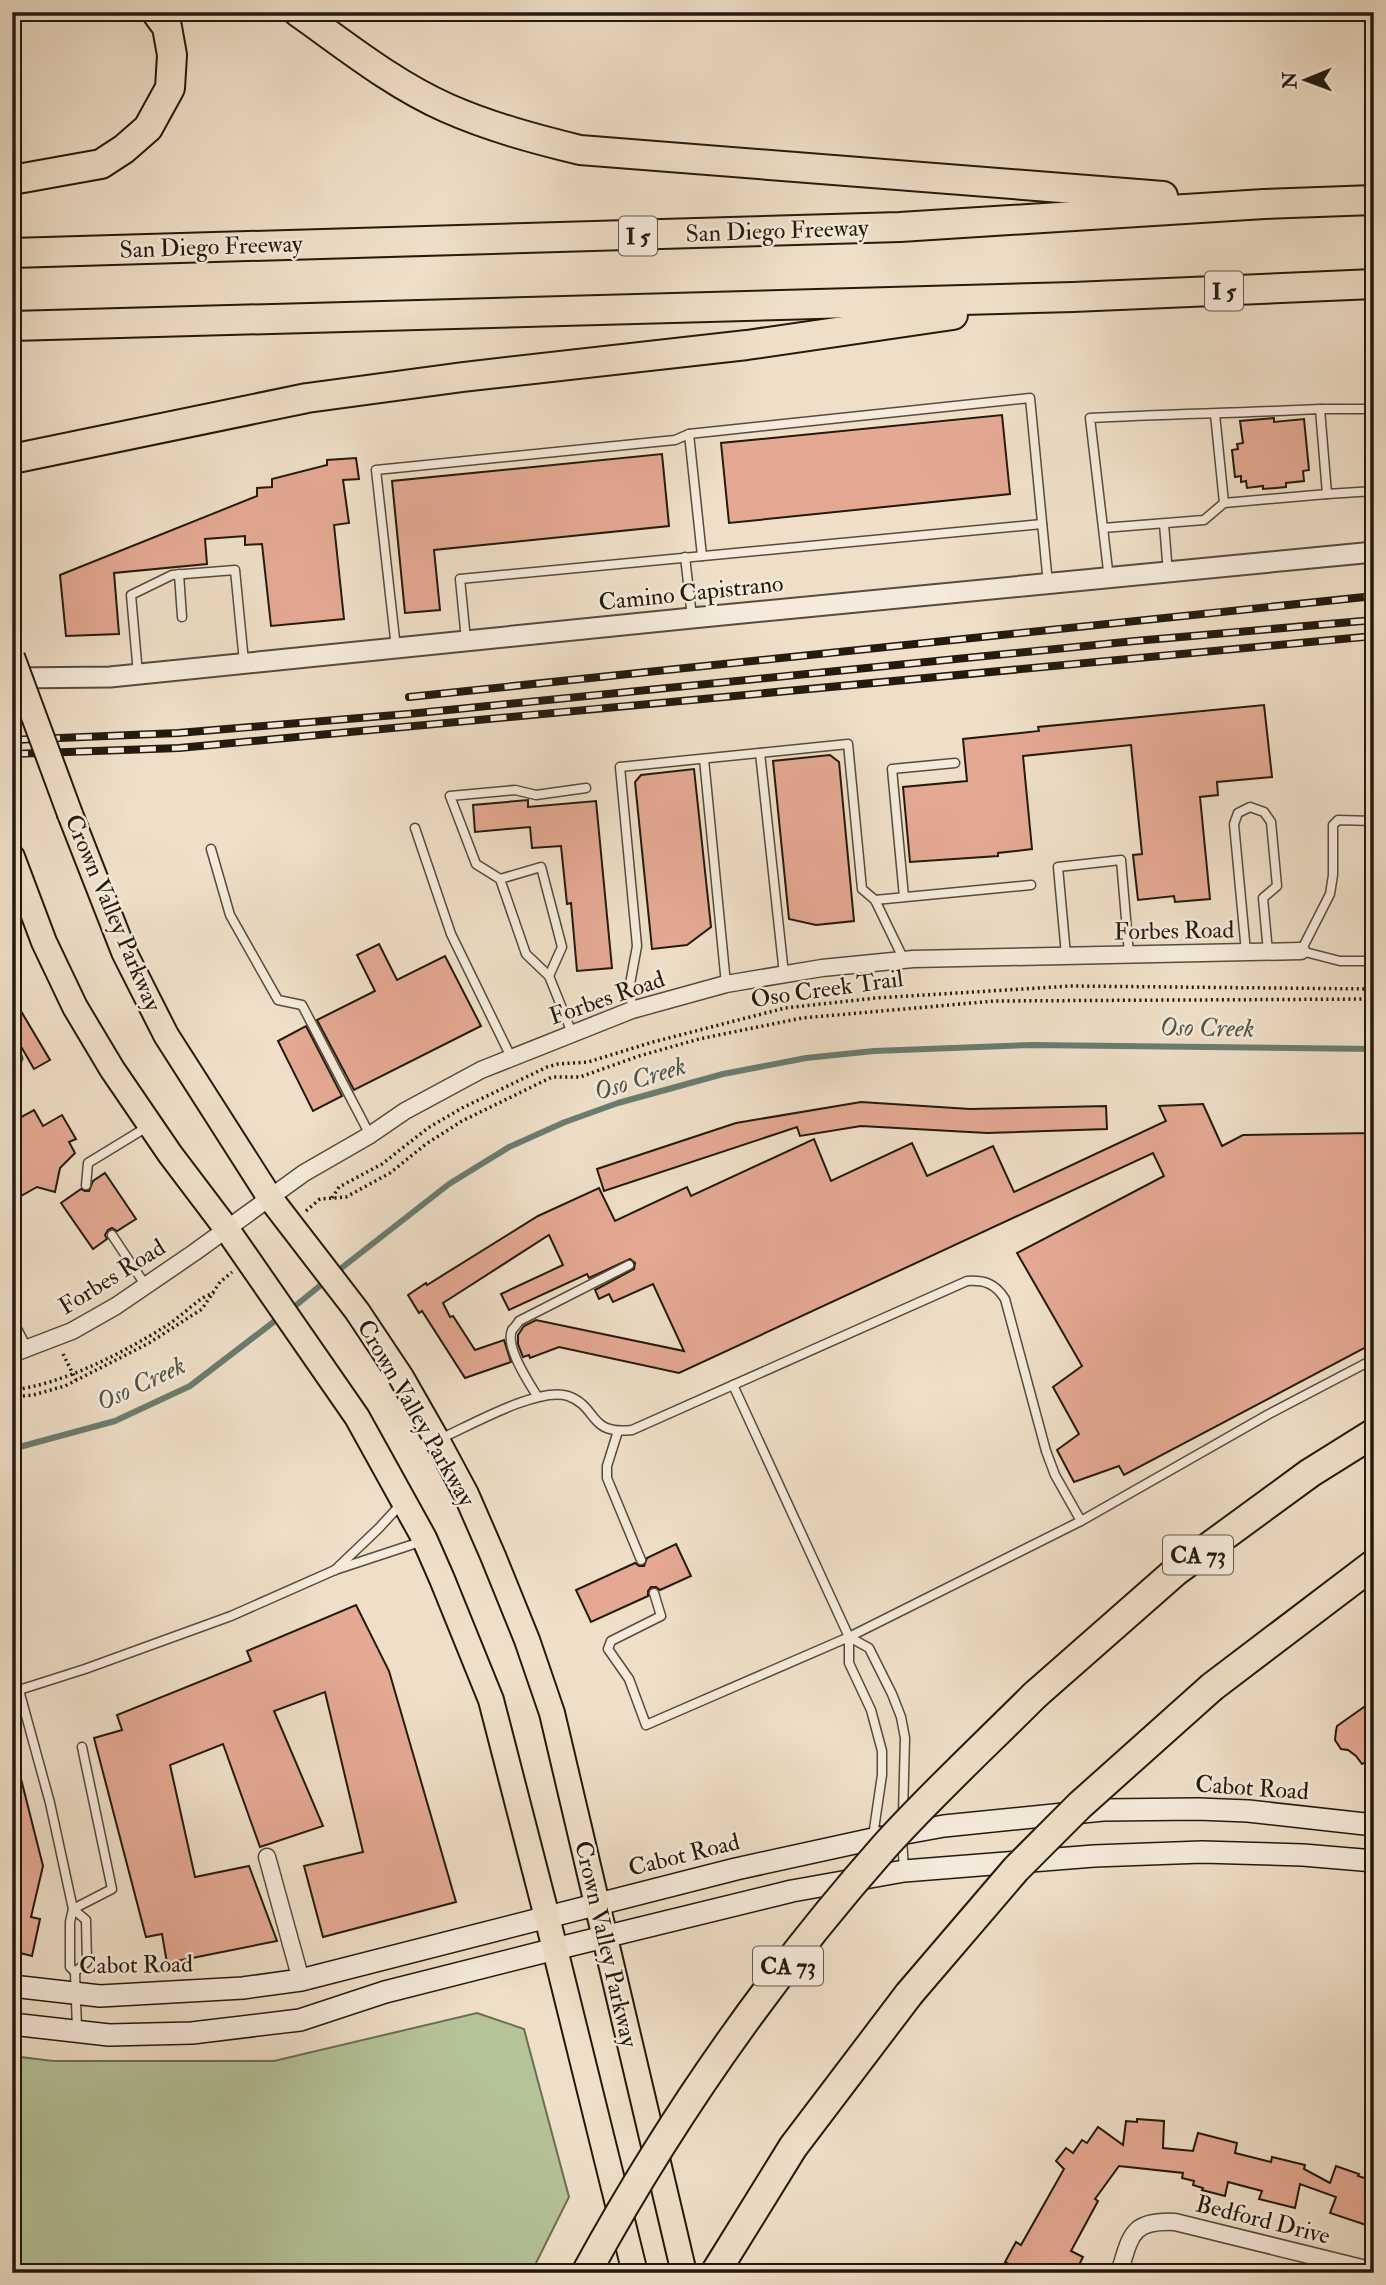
<svg xmlns="http://www.w3.org/2000/svg" width="1386" height="2285" font-family="'IM FELL Double Pica',serif">
<rect width="100%" height="100%" fill="#efdfc8"/>
<filter id="stains"><feTurbulence type="fractalNoise" baseFrequency=".00286" numOctaves="4"/><feColorMatrix values="0 0 0 0 .2 0 0 0 0 .09 0 0 0 0 .02 0 0 0 .5 -.17"/></filter>
<radialGradient id="worn" r=".72"><stop offset=".6" stop-color="#630" stop-opacity="0"/><stop offset="1" stop-color="#630" stop-opacity=".3"/></radialGradient>
<path fill="#b5c399" stroke="#6c6e54" stroke-width="2" d="M477,2013L524,2029L569,2197L531,2273H12V2056L53,2061H274Z"/>
<g fill="none" stroke-linecap="round" stroke-linejoin="round">
<g stroke="#6a7c70" stroke-width="6">
<path d="M335,1273L449,1184L509,1147L565,1122L618,1103L723,1074L806,1058L874,1051L1032,1045L1374,1049"/>
<path d="M289,1311L327,1280"/>
<path d="M12,1449L115,1421L190,1386L280,1317"/>
</g>
</g>
<g fill="#e5a993" stroke="#231a0e" stroke-width="2">
<path d="M1002,415L1010,494L729,523L721,443Z"/>
<path d="M1274,418V422L1304,419L1309,470L1303,471L1304,481L1286,483V487L1263,489V486L1247,488L1246,481L1241,482V476L1235,477L1232,450L1238,449L1237,444L1243,443L1240,421Z"/>
<path d="M662,454L669,526L434,550L440,610L405,613L392,481Z"/>
<path d="M356,458L359,479L343,480L349,523L334,525L344,619L271,626L262,544L245,545V536L205,539L207,564L114,573L119,634L66,636L60,575L257,496V488L272,487V479L327,465V460Z"/>
<path d="M1264,705L1272,777L1217,782L1218,795L1200,797L1210,899L1175,902L1174,896L1138,900L1133,855L1142,854L1131,745L1023,756L1032,849L998,853V856L910,862L903,787L967,781L963,739L1039,731L1038,727Z"/>
<path d="M830,755L839,762L854,921L816,925L789,919L773,761Z"/>
<path d="M694,769L711,927L687,945L652,949L635,782L641,775Z"/>
<path d="M528,800V807L596,801L612,968L577,971L571,903L567,904L561,846L532,848L530,827L475,832L473,805Z"/>
<path d="M379,944L397,980L445,956L481,1026L354,1090L317,1020L375,991L357,955Z"/>
<path d="M12,996L50,1060L34,1069L12,1031Z"/>
<path d="M306,1026L342,1096L313,1111L278,1041Z"/>
<path d="M861,1102L970,1109L1106,1106L1107,1129L987,1133L861,1126L800,1136L797,1127L604,1191L597,1169L736,1123Z"/>
<path d="M1203,1104L1222,1146L1243,1135L1374,1133V1343L1124,1475L1119,1466L1074,1482L1057,1450L1079,1434L1053,1387L1082,1366L1017,1253L1164,1176L1153,1153L679,1373L559,1347L530,1358L529,1355L523,1357L518,1344V1335L524,1326L536,1320L684,1351L653,1284L613,1302L609,1294L599,1299L595,1290L634,1269L635,1263L630,1259L589,1278L587,1274L509,1310L501,1294L563,1265L549,1235L443,1303L450,1317L453,1316L475,1350L504,1340L511,1362L465,1378L422,1311L419,1313L408,1295L426,1283L427,1285L538,1216L599,1188L615,1221L687,1187L691,1196L814,1139L831,1181L912,1143L927,1176L993,1146L1014,1192L1166,1121L1159,1106Z"/>
<path d="M34,1110L43,1126L62,1115L76,1139L69,1142L75,1153L60,1168L55,1192L37,1187L12,1201V1122Z"/>
<path d="M105,1173L136,1219L117,1231L112,1228L108,1230L105,1235L107,1239L93,1249L61,1203L81,1189L85,1191H89L93,1181Z"/>
<path d="M676,1544L691,1576L660,1590L656,1587H651L648,1591V1596L591,1622L576,1590L635,1563L639,1566H644L647,1558Z"/>
<path d="M356,1605L389,1671L456,1902L323,1937L304,1866L363,1852L325,1692L274,1711L323,1826L260,1847L223,1744L170,1765L195,1877L249,1866L277,1941L167,1963L162,1934L146,1937L94,1738L122,1730L117,1715L251,1661L247,1651Z"/>
<path d="M1374,1700V1757L1362,1764L1356,1756L1348,1750L1341,1749L1335,1740L1336,1731L1337,1726Z"/>
<path d="M18,1767L43,1866L31,1917L40,1919L32,1956L12,1951V1768Z"/>
<path d="M1137,2119L1164,2121L1163,2148L1193,2151L1198,2133L1237,2143L1235,2153L1271,2162L1272,2157L1305,2165L1304,2169L1330,2183L1336,2166L1359,2174L1358,2176L1373,2181L1368,2196L1374,2198V2202L1366,2225L1330,2213L1336,2197L1300,2184L1295,2208L1259,2199L1262,2191L1228,2182L1225,2196L1202,2190L1203,2188L1193,2185L1194,2181L1182,2178L1183,2173L1119,2166L1095,2199L1098,2201L1071,2251L1083,2257L1075,2273H1012L1016,2268L1005,2262L1016,2242L1021,2245L1064,2169L1056,2161L1066,2148L1073,2153L1082,2140L1087,2143L1098,2127L1123,2145L1126,2121L1137,2122Z"/>
</g>
<g fill="none" stroke-linecap="round" stroke-linejoin="round">
<g stroke="#564b3c" stroke-width="11">
<g id="service">
<path d="M1320,409H1374"/>
<path d="M1215,414L1224,503"/>
<path d="M689,434L702,556"/>
<path d="M1327,494L1374,491"/>
<path d="M1164,524L1168,573"/>
<path d="M1103,528L1204,520L1224,503L1327,494L1320,409C1243,413 1167,414 1090,418L1109,579"/>
<path d="M685,557L692,617"/>
<path d="M179,574L182,617"/>
<path d="M466,640L460,579L1042,524"/>
<path d="M396,648L376,470L675,440L689,434L1030,398L1048,584"/>
<path d="M138,674L131,595L172,575L235,570L244,662"/>
<path d="M760,753L784,974"/>
<path d="M704,759L726,984"/>
<path d="M1374,821L1338,820L1333,825V875L1330,894L1301,951L1340,961H1374"/>
<path d="M415,828L451,934L511,1057"/>
<path d="M211,849L230,915L278,1000L302,1005L370,1135"/>
<path d="M500,879L541,867L562,947L549,976"/>
<path d="M904,897L892,769L955,763"/>
<path d="M875,900L1031,885"/>
<path d="M1246,952L1234,824L1238,813L1250,807L1264,812L1271,822L1277,886L1263,898L1268,952"/>
<path d="M1066,955L1058,867L1121,860L1129,954"/>
<path d="M632,1010L630,984L637,946L620,767L848,744L862,889L875,900L904,960"/>
<path d="M572,1033L549,976L526,954L500,879L476,864L450,796L515,790L536,795L586,788"/>
<path d="M12,1048L18,1058L12,1075"/>
<path d="M86,1185L88,1163L147,1127"/>
<path d="M112,1235L146,1286"/>
<path d="M12,1319L27,1348"/>
<path d="M733,1385L849,1637V1663L871,1710L882,1751V1775L873,1836"/>
<path d="M537,1396C528,1381 505,1347 512,1330C513,1329 519,1322 519,1321L629,1265"/>
<path d="M618,1431L607,1466V1478L641,1560"/>
<path d="M440,1439C469,1426 539,1386 568,1396C599,1407 587,1435 632,1430L967,1281C984,1280 995,1283 1005,1299L1046,1451L1055,1475L1081,1521"/>
<path d="M335,1570L379,1528L402,1503"/>
<path d="M654,1593L661,1616L611,1641L608,1649L629,1679L646,1725L849,1637L1081,1521L1269,1414L1374,1359"/>
<path d="M849,1637L869,1648L892,1694L901,1717L905,1738L903,1814"/>
<path d="M12,1690H19L85,1669L231,1616L335,1570L423,1541"/>
<path d="M19,1690L50,1803L73,1909L70,1922V1967L75,1972L87,1962L86,1920L73,1909"/>
<path d="M902,1838L904,1870"/>
<path d="M73,1909L112,1889L82,1747"/>
<path d="M75,1972L77,2029"/>
</g>
</g>
<g stroke="#564b3c" stroke-width="19">
<g id="minor">
<path d="M12,1354L72,1331L116,1306L195,1252L304,1173L370,1135L405,1111L481,1070L632,1010L726,984L822,968L913,959L1301,951"/>
<path d="M267,1857L301,1980"/>
<path d="M1119,2273C1131,2236 1130,2220 1175,2222L1374,2271"/>
</g>
</g>
<g stroke="#564b3c" stroke-width="23">
<path id="tertiary" d="M12,678L110,677L692,618L1374,552"/>
</g>
<g stroke="#231a0e" stroke-width="24">
<g id="secondary">
<path d="M12,1986L100,1996L243,1988L301,1980L736,1869L873,1839L944,1826L1103,1810L1198,1809L1248,1811L1374,1825"/>
<path d="M12,2024L109,2035L192,2033L300,2020L385,1992L555,1949L792,1891L904,1871L1094,1856L1202,1852L1303,1855L1374,1861"/>
</g>
</g>
<g stroke="#231a0e" stroke-width="28">
<g id="primary">
<path d="M70,814L124,952L166,1035L270,1198L357,1311L401,1377L437,1440L466,1494L493,1556L527,1640L552,1713L684,2273"/>
<path d="M12,857L44,942L75,1007L112,1069L170,1154L226,1228L357,1417L424,1538L442,1579L491,1700L547,1917L635,2273"/>
</g>
</g>
<g stroke="#231a0e" stroke-width="32">
<g id="motorway">
<path d="M298,12C346,46 393,84 447,108C490,127 535,139 580,150L1163,196"/>
<path d="M12,180L101,164L124,149L148,128L170,88L172,55L167,27L156,12"/>
<path d="M12,253L900,227L1264,204L1374,200"/>
<path d="M12,326L1073,297L1374,284"/>
<path d="M12,459L307,398L463,377L747,345L953,315"/>
<path d="M1212,1687L1374,1564"/>
<path d="M1035,1695L1176,1571L1310,1473L1374,1433"/>
<path d="M715,2273L793,2147L909,1994"/>
</g>
</g>
<g stroke="#231a0e" stroke-width="3.5" stroke-dasharray="2 3.5" stroke-linecap="butt">
<path d="M332,1198L339,1187L382,1164L428,1128L462,1108L547,1067L558,1064L588,1062L653,1042L785,1008L876,998L1071,986L1374,989"/>
<path d="M306,1211L320,1199L346,1197L390,1173L426,1144L462,1121L552,1077H580L639,1056L699,1039L802,1018L995,1001L1374,999"/>
<path d="M63,1354L76,1380"/>
<path d="M12,1390C61,1385 125,1352 166,1326C180,1318 201,1295 214,1293"/>
<path d="M12,1397L33,1395L65,1386L149,1343L202,1309L220,1282L232,1272"/>
</g>
<use href="#service" stroke="#f5eadb" stroke-width="8"/>
<use href="#minor" stroke="#f5eadb" stroke-width="16"/>
<use href="#tertiary" stroke="#f5eadb" stroke-width="19"/>
<use href="#secondary" stroke="#f5eadb" stroke-width="21"/>
<use href="#primary" stroke="#efdfc8" stroke-width="24"/>
<use href="#motorway" stroke="#efdfc8" stroke-width="28"/>
<g stroke="#231a0e" stroke-width="8">
<g id="rail">
<path d="M409,697L1374,596"/>
<path d="M12,740L178,733L408,714L1135,641L1374,620"/>
<path d="M12,754L179,748L1374,636"/>
</g>
</g>
<use href="#rail" stroke="#f5eadb" stroke-width="5" stroke-dasharray="16" stroke-linecap="butt"/>
<g stroke="#231a0e" stroke-width="28" stroke-linecap="butt">
<path id="primary-bridge" d="M12,657L70,814"/>
</g>
<g stroke="#231a0e" stroke-width="32" stroke-linecap="butt">
<g id="motorway-bridge">
<path d="M909,1994L1016,1869L1080,1805L1212,1687"/>
<path d="M586,2273C669,2121 770,1976 885,1846C932,1794 985,1745 1035,1695"/>
</g>
</g>
<use href="#primary-bridge" stroke="#efdfc8" stroke-width="24"/>
<use href="#motorway-bridge" stroke="#efdfc8" stroke-width="28"/>
</g>
<g text-anchor="middle" dominant-baseline="central" stroke-width="5" stroke-linejoin="round" paint-order="stroke">
<g fill="#f5eadb" stroke="#62584c" stroke-width="2">
<rect x="619" y="216.5" width="38" height="39" rx="5"/>
<rect x="1205" y="271.5" width="38" height="39" rx="5"/>
<rect x="1163" y="1535.5" width="70" height="39" rx="5"/>
<rect x="753" y="1946.5" width="70" height="39" rx="5"/>
</g>
<g font-size="23" font-weight="bold" fill="#231a0e">
<text x="638" y="236">I 5</text>
<text x="1224" y="291">I 5</text>
<text x="1198" y="1555">CA 73</text>
<text x="788" y="1966">CA 73</text>
</g>
<g font-size="24" fill="#231a0e" stroke="#f5eadb">
<text transform="translate(777 231) rotate(-2)">San Diego Freeway</text>
<text transform="translate(211 247) rotate(-2)">San Diego Freeway</text>
<text transform="translate(691 593) rotate(-6)">Camino Capistrano</text>
<text transform="translate(113 913) rotate(67)">Crown Valley Parkway</text>
<text transform="translate(1174 931) rotate(-1)">Forbes Road</text>
<text transform="translate(827 989) rotate(-8)">Oso Creek Trail</text>
<text transform="translate(607 998) rotate(-19)">Forbes Road</text>
<text transform="translate(112 1277) rotate(-32)">Forbes Road</text>
<text transform="translate(416 1413) rotate(60)">Crown Valley Parkway</text>
<text transform="translate(1252 1788) rotate(4)">Cabot Road</text>
<text transform="translate(684 1855) rotate(-14)">Cabot Road</text>
<text transform="translate(606 1944) rotate(77)">Crown Valley Parkway</text>
<text transform="translate(136 1965) rotate(-1)">Cabot Road</text>
<text transform="translate(1263 2220) rotate(14)">Bedford Drive</text>
</g>
<g font-size="26" font-style="italic" fill="#4d5347" stroke="#f5eadb">
<text transform="translate(1207 1028) rotate(1)">Oso Creek</text>
<text transform="translate(640 1079) rotate(-17)">Oso Creek</text>
<text transform="translate(141 1384) rotate(-25)">Oso Creek</text>
</g>
</g>
<rect width="1386" height="2285" fill="none" stroke="#efdfc8" stroke-width="42"/>
<rect x="14" y="14" width="1358" height="2257" fill="none" stroke="#231a0e" stroke-width="3.5"/>
<rect x="21" y="21" width="1344" height="2243" fill="none" stroke="#231a0e" stroke-width="2"/>
<g transform="translate(1306 80) rotate(269)" stroke="#f5eadb" stroke-width="5" paint-order="stroke">
<path d="M0-5L12 26L0 18L-12 26Z" fill="#231a0e"/>
<text y="-10" font-size="19" font-weight="bold" text-anchor="middle" fill="#231a0e">N</text>
</g>
<rect width="100%" height="100%" filter="url(#stains)"/>
<rect width="100%" height="100%" fill="url(#worn)"/>
</svg>
